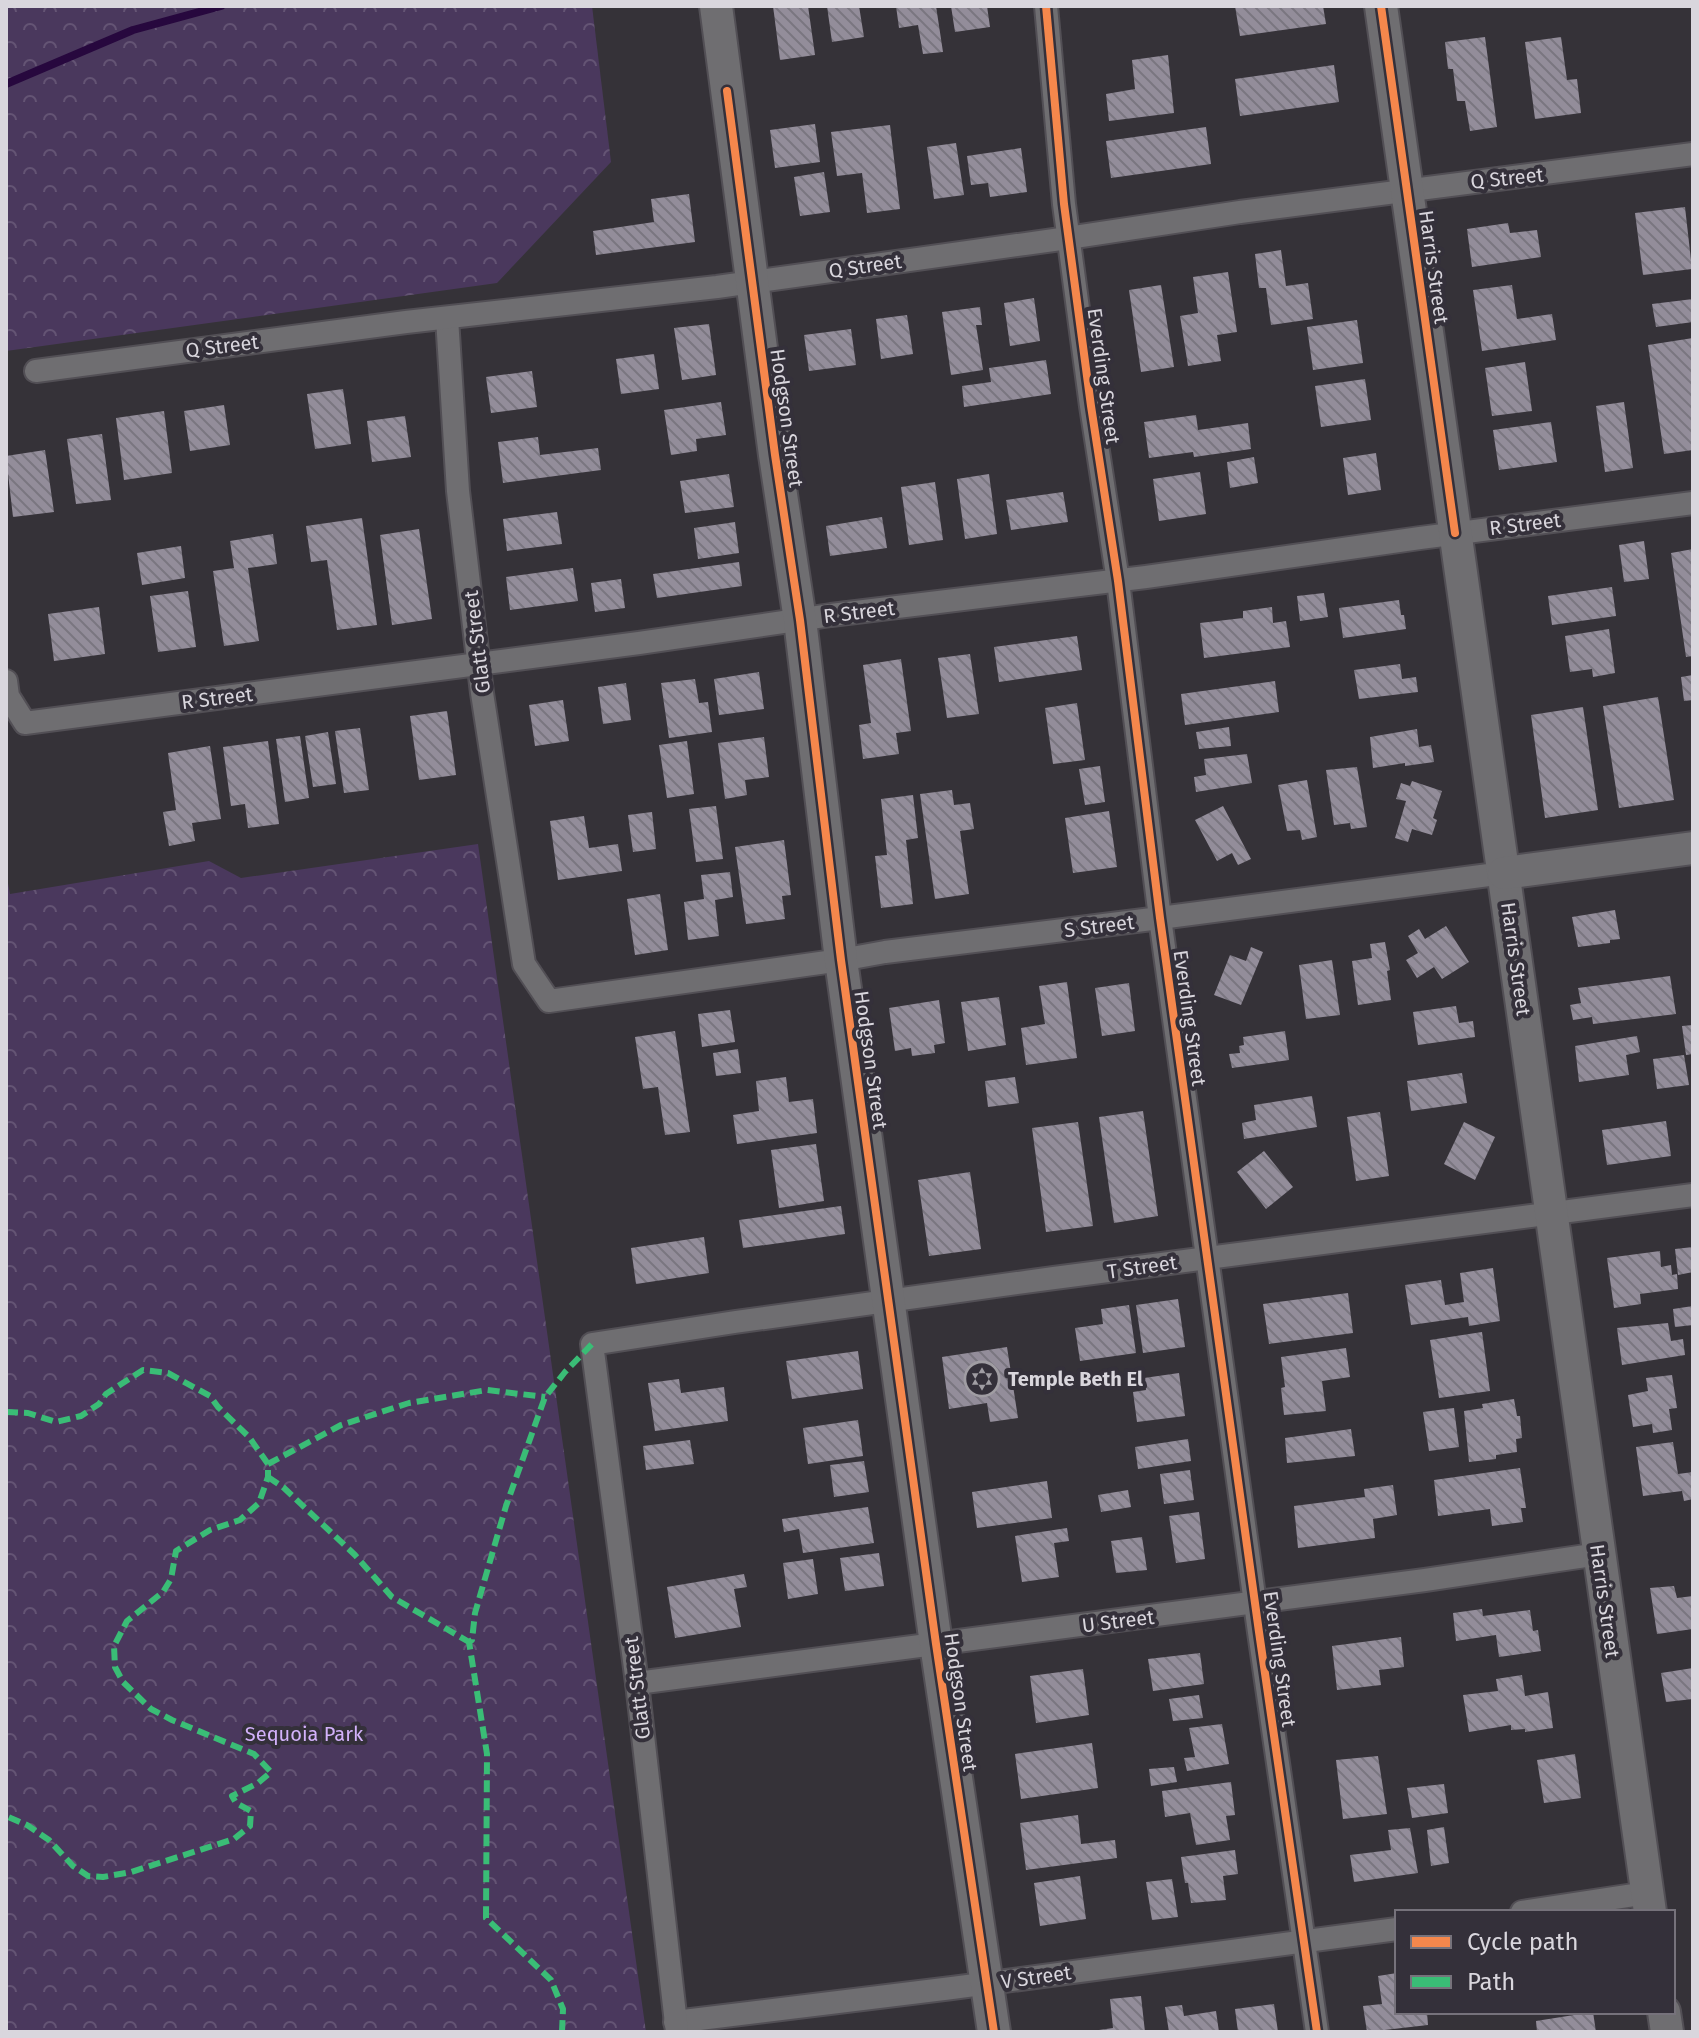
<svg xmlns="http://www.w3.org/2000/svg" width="1699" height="2038" font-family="'Fira Sans',sans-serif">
<defs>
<pattern id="park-crowns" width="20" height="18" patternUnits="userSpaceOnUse" patternTransform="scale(2)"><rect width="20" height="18" fill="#4a385d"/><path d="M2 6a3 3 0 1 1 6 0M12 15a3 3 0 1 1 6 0" fill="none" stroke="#645474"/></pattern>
<pattern id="building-back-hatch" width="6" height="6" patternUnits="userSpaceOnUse" patternTransform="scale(2)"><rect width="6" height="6" fill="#938d9a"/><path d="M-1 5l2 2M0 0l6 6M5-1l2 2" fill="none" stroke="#7a7680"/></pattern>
</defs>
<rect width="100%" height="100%" fill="#353238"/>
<g fill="url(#park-crowns)">
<path d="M6,6H592L611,162L497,283L6,351Z"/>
<path d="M478,844L646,2032H6V873L10,894L209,861L241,878Z"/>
</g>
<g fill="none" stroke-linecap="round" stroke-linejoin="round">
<path stroke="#27083e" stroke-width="8" d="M6,84L133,30L221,6"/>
</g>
<g fill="url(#building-back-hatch)">
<path d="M773,6H808L815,55L780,60Z"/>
<path d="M827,6H859L864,37L832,42Z"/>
<path d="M896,6H936L943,52L923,54L918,25L899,28Z"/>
<path d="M951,6H987L990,27L955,32Z"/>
<path d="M1235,6H1323L1326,24L1240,36Z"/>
<path d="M1485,37L1497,127L1470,131L1465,101H1457L1453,69H1448L1445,42Z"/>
<path d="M1561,37L1567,80L1577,79L1581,113L1535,119L1525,42Z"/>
<path d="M1168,55L1174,113L1109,121L1106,94L1135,89L1132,60Z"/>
<path d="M1334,65L1339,102L1240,116L1235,79Z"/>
<path d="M815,124L820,162L775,168L770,130Z"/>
<path d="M890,125L900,209L867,213L862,173L837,176L831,132Z"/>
<path d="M1206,127L1211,164L1111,178L1106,141Z"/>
<path d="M956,143L964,195L934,199L927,147Z"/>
<path d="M1021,148L1027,192L990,197L988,183L971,185L967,156Z"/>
<path d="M824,172L830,212L800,216L794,177Z"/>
<path d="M689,194L695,242L596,255L593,231L654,222L651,199Z"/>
<path d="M1685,207L1692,269L1643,275L1635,213Z"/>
<path d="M1508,223L1510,233L1537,230L1541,257L1472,267L1467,229Z"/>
<path d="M1281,250L1286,286L1308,283L1313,319L1271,325L1266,288H1259L1255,254Z"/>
<path d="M1228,272L1237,332L1217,335L1221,361L1188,366L1180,316L1198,313L1193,277Z"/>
<path d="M1161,285L1174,367L1141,372L1129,290Z"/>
<path d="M1512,285L1517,319L1552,314L1556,340L1482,351L1473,290Z"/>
<path d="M1034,298L1040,341L1010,346L1004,303Z"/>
<path d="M1693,299V322L1656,327L1652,304Z"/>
<path d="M980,307L982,325H976L983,370L951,375L942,312Z"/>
<path d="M907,315L913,354L881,359L876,319Z"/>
<path d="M1357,320L1363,363L1313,370L1307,327Z"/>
<path d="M709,324L716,375L682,380L674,328Z"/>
<path d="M851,329L856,365L809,371L804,335Z"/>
<path d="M1693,338V450L1664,454L1648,345Z"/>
<path d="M654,354L659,389L621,394L616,359Z"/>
<path d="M1046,360L1051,394L964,407L962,386L991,382L989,368Z"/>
<path d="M1525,362L1532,411L1492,416L1485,368Z"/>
<path d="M532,371L537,407L491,413L486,377Z"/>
<path d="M1365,379L1371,420L1321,427L1315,386Z"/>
<path d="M343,389L351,444L315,449L307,394Z"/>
<path d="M721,402L726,435L696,439L697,451L671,455L664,410Z"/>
<path d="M1624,402L1633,468L1605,472L1596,406Z"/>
<path d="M224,405L230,445L190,451L184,411Z"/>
<path d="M164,411L172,473L124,480L116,418Z"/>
<path d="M1196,415L1198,430L1248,423L1251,449L1194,457L1193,452L1149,458L1144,422Z"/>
<path d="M405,416L411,457L372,462L367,421Z"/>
<path d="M1551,422L1557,462L1499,470L1493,430Z"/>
<path d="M102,434L111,500L76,504L67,439Z"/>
<path d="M538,437L540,455L598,448L601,470L503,483L498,442Z"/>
<path d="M45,450L54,512L13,517L6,456Z"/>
<path d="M1376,453L1381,490L1348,495L1343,458Z"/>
<path d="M1254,457L1258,483L1230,488L1227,462Z"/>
<path d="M1200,472L1206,514L1159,521L1153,479Z"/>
<path d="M729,474L734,507L685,513L680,481Z"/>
<path d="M989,474L997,534L965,539L957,479Z"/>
<path d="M935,482L943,540L909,545L901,487Z"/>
<path d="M1063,492L1068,522L1011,530L1006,500Z"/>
<path d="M557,512L562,544L507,551L503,519Z"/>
<path d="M882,517L887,548L830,556L826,526Z"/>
<path d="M362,518L377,625L337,630L327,560L311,562L306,526Z"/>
<path d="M735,522L739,553L698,559L694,528Z"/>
<path d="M419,529L432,619L392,625L380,535Z"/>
<path d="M273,534L277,564L248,568L259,641L224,646L213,571L234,568L230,541Z"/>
<path d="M1644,541L1649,579L1624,582L1619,545Z"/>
<path d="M181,546L185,578L142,585L137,553Z"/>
<path d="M1693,549V656L1686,657L1671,553Z"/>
<path d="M739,562L742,586L657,598L653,574Z"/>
<path d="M573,568L578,601L510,610L506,577Z"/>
<path d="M621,579L625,608L595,612L591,583Z"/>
<path d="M1612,587L1616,616L1552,625L1548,596Z"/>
<path d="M188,591L196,647L158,652L150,596Z"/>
<path d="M1324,593L1328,617L1300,621L1297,596Z"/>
<path d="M1399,600L1401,615H1404L1406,629L1343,638L1339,608Z"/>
<path d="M99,607L105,654L54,661L48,614Z"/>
<path d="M1272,607L1273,623L1286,621L1290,647L1204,658L1200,623L1243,618V611Z"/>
<path d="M1609,629L1615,673L1593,677L1592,669L1570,672L1565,636Z"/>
<path d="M1077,636L1082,670L999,682L994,647Z"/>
<path d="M970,654L979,714L947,718L938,658Z"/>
<path d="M901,659L911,731L896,733L899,754L863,759L859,725L871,723L863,665Z"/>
<path d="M1400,664L1402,679L1416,677L1418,692L1359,699L1354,670Z"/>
<path d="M759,672L764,709L719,715L714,679Z"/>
<path d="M1693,675V700L1684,701L1681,677Z"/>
<path d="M695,679L699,703L708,702L712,732L669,738L661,683Z"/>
<path d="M1275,681L1279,712L1185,725L1181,694Z"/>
<path d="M626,683L631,720L603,724L598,687Z"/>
<path d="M1658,697L1674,800L1619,808L1603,706Z"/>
<path d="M563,700L569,741L535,746L529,705Z"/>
<path d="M1077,703L1085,760L1053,764L1045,708Z"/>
<path d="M1583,707L1598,810L1545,818L1531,715Z"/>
<path d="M447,711L456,775L419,780L410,716Z"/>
<path d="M1229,727L1231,746L1199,749L1196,732Z"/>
<path d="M360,728L369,790L344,793L335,731Z"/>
<path d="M1417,729L1419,747L1431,745L1434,762L1405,766V763L1373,768L1370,737Z"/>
<path d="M328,732L336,784L313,787L305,736Z"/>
<path d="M300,736L309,798L285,802L276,739Z"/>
<path d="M764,737L769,777L745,780L747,795L725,799L718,743Z"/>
<path d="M268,741L279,824L248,828L245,804L231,806L223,747Z"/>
<path d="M687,741L694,794L667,798L659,745Z"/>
<path d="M210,746L221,819L192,823L195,841L169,846L163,812L176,810L168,753Z"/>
<path d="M1247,754L1252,783L1196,792L1194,777L1206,775L1204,759Z"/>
<path d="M1100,766L1105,802L1085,805L1079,769Z"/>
<path d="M1357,767L1367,827L1351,829L1350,823L1334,825L1326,770Z"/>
<path d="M1307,780L1317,837L1302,840L1300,830L1287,831L1278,785Z"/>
<path d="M1412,781L1442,791L1433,818L1437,820L1432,835L1412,829L1408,842L1395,838L1406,801L1396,799L1401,783L1410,786Z"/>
<path d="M952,790L954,805L970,803L974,829L960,831L969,894L935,899L920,794Z"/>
<path d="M913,795L918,838L906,840L913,904L881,908L875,856L887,855L881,799Z"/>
<path d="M716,806L723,859L696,862L689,809Z"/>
<path d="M1223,806L1251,859L1238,865L1232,853L1217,861L1195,820Z"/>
<path d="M1109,811L1117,867L1073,873L1065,818Z"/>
<path d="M652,812L656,849L633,852L628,815Z"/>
<path d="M584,816L589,848L618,844L622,871L558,880L550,821Z"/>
<path d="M784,840L791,895L782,896L785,919L746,924L735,847Z"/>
<path d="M730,872L733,897L715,900L719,936L688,940L684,902L704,899L701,875Z"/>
<path d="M660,894L668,950L635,955L627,899Z"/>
<path d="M1615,910L1620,939L1610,940V943L1578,947L1572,917Z"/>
<path d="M1446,926L1469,962L1442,979L1434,967L1417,978L1406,960L1418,953L1408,936L1419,929L1425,939Z"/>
<path d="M1385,942L1390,970L1387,971L1391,1000L1358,1005L1352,961L1372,958L1370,944Z"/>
<path d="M1251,947L1263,952L1241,1005L1214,995L1230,955L1246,961Z"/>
<path d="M1332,960L1340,1015L1306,1019L1299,965Z"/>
<path d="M1670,976L1676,1014L1593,1024L1592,1017L1573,1020L1570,1005L1581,1003L1578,988Z"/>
<path d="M1067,982L1077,1058L1026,1065L1021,1028L1045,1024L1039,986Z"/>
<path d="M1129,983L1135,1031L1102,1036L1095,988Z"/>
<path d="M999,997L1006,1045L968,1051L961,1002Z"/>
<path d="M939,1000L945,1043L934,1045L935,1053L912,1056L911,1048L895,1051L889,1008Z"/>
<path d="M1456,1006L1459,1023L1473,1021L1475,1037L1418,1045L1413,1012Z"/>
<path d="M730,1010L735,1042L702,1047L698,1014Z"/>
<path d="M1693,1025V1054L1686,1055L1682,1026Z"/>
<path d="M675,1031L690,1132L665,1135L658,1087L643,1089L635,1037Z"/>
<path d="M1285,1031L1289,1060L1232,1068L1229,1054L1240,1053L1239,1046L1244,1045L1243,1037Z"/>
<path d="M1637,1036L1640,1052L1626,1055L1629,1075L1579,1082L1575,1046Z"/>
<path d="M738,1049L741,1073L716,1076L713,1053Z"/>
<path d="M1684,1055L1689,1085L1657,1089L1653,1059Z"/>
<path d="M1462,1073L1467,1103L1411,1111L1407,1081Z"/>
<path d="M786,1077L789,1102L813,1099L817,1133L737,1144L733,1115L759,1111L756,1081Z"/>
<path d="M1015,1077L1019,1103L988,1107L985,1081Z"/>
<path d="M1312,1096L1317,1127L1244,1139L1242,1123L1256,1120L1254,1105Z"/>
<path d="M1143,1111L1158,1216L1114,1223L1099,1117Z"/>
<path d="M1380,1112L1389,1176L1356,1181L1347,1117Z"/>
<path d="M1666,1121L1671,1156L1607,1165L1602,1130Z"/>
<path d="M1078,1122L1093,1226L1046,1232L1032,1128Z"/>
<path d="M1464,1122L1495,1137L1475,1180L1444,1164Z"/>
<path d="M816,1144L824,1201L779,1208L771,1150Z"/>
<path d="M1264,1151L1293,1187L1266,1209L1237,1172Z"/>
<path d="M970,1172L981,1249L929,1256L918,1180Z"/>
<path d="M841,1206L845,1234L743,1248L739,1220Z"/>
<path d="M704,1237L709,1273L636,1284L631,1248Z"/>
<path d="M1693,1247V1272L1678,1275L1675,1249Z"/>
<path d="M1660,1251L1661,1267L1671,1265L1672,1275L1677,1274L1678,1289L1640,1294L1641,1304L1614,1308L1607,1258Z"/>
<path d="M1493,1268L1500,1321L1469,1326L1468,1317L1411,1325L1405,1285L1441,1280L1445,1305L1464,1302L1460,1273Z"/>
<path d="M1348,1293L1353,1333L1269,1344L1263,1304Z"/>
<path d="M1178,1299L1185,1347L1143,1353L1136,1305Z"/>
<path d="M1129,1305L1136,1353L1080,1361L1075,1328L1103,1324L1101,1309Z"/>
<path d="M1693,1306V1325L1675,1327L1673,1309Z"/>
<path d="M1668,1323L1671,1341L1683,1339L1685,1355L1622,1365L1617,1328Z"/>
<path d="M1482,1332L1490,1391L1439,1398L1430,1340Z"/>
<path d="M1007,1347L1018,1418L990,1422L987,1403L949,1409L942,1357Z"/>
<path d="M1346,1348L1350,1377L1322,1381L1326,1411L1284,1415L1281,1388L1285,1387L1281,1357Z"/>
<path d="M858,1351L863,1389L792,1399L786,1361Z"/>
<path d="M1179,1373L1185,1416L1137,1422L1133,1392L1146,1390L1144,1378Z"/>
<path d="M1672,1375L1677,1408L1669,1409L1672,1430L1653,1433L1652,1424L1633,1427L1628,1395L1648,1391L1646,1378Z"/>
<path d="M679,1379L681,1393L724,1387L728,1421L655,1431L648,1383Z"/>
<path d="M1514,1399L1517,1416H1520L1522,1438L1516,1439L1517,1452L1496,1455V1459L1469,1462L1464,1411L1483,1408L1482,1404Z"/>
<path d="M1454,1408L1459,1447L1429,1451L1423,1412Z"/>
<path d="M858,1420L863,1456L808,1464L803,1428Z"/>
<path d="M1351,1429L1355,1456L1287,1463L1285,1438Z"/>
<path d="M1188,1439L1191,1461L1138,1469L1135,1447Z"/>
<path d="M690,1440L694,1464L646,1470L643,1446Z"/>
<path d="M1673,1442L1678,1474L1693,1472V1499L1684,1501L1682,1491L1643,1496L1636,1447Z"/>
<path d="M864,1461L869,1492L834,1497L830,1465Z"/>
<path d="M1520,1468L1526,1508H1521L1523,1522L1492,1526L1490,1509L1438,1516L1434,1480Z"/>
<path d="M1190,1470L1194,1500L1164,1504L1160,1474Z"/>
<path d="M1047,1481L1052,1518L977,1528L972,1492Z"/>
<path d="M1393,1485L1397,1515L1373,1519L1375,1538L1298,1548L1294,1506L1365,1497L1364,1489Z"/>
<path d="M1128,1490L1131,1507L1101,1512L1098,1495Z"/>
<path d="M868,1507L874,1543L803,1553L799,1529L784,1532L782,1519Z"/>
<path d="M1199,1512L1205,1559L1176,1563L1169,1516Z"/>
<path d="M1067,1528L1069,1541L1054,1543L1059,1577L1022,1582L1015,1536Z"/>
<path d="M1142,1537L1147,1570L1116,1573L1111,1541Z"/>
<path d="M879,1553L884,1586L845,1591L840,1558Z"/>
<path d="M813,1559L818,1594L788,1599L783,1563Z"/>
<path d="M744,1574L747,1587L734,1589L741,1627L675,1638L667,1587Z"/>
<path d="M1674,1586L1677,1598L1693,1596V1629L1657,1634L1650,1588Z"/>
<path d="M1482,1609L1483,1616L1530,1610L1533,1631L1538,1630L1541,1651L1499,1657L1496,1635L1456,1641L1453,1613Z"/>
<path d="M1401,1637L1404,1667L1379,1670L1381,1685L1337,1690L1332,1646Z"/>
<path d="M1200,1653L1204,1684L1153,1691L1148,1659Z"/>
<path d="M1693,1668V1699L1666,1702L1661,1673Z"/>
<path d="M1083,1669L1089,1715L1036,1723L1030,1676Z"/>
<path d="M1522,1675L1525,1696L1548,1692L1553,1728L1525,1732V1729L1511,1730V1725L1469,1732L1463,1695L1498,1691L1496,1679Z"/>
<path d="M1199,1695L1203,1718L1173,1721L1169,1699Z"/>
<path d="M1222,1724L1229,1764L1187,1771L1184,1758L1195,1757L1189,1728Z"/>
<path d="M1092,1743L1098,1788L1021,1799L1015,1754Z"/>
<path d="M1575,1754L1581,1798L1544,1803L1537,1760Z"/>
<path d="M1378,1756L1387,1814L1343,1819L1336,1760Z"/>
<path d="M1174,1767L1177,1782L1151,1786L1149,1769Z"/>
<path d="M1231,1782L1235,1815L1226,1816L1230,1840L1196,1845L1190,1813L1165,1817L1162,1791Z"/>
<path d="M1444,1784L1448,1813L1412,1818L1407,1788Z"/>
<path d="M1078,1815L1081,1844L1115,1840L1117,1858L1026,1870L1020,1823Z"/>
<path d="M1444,1827L1449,1863L1431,1866L1427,1830Z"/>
<path d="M1410,1828L1418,1873L1354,1882L1350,1855L1391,1850L1388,1830Z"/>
<path d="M1235,1850L1238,1874L1223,1876L1226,1900L1191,1903L1188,1883H1185L1181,1857Z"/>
<path d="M1080,1876L1086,1919L1040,1926L1034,1883Z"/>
<path d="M1172,1879L1178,1917L1152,1920L1146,1882Z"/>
<path d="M1397,1973V2012H1427L1428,2025L1367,2032L1363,2006L1382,2004L1378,1976Z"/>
<path d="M1141,1996L1145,2032H1099V2030L1113,2028L1110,1999Z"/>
<path d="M1274,2004L1278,2032H1238L1235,2009Z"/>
<path d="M1182,2005L1184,2016L1216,2011L1219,2032H1169L1165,2007Z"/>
<path d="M1593,2012L1596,2032H1537L1536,2021Z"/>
</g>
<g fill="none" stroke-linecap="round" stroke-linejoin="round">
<g stroke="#524f55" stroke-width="26">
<g id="street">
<path d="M1046,6L1064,204L1091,406L1118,581L1160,918L1259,1632L1317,2032"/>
<path d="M447,318L458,491L482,693L524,964L549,1001L841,960L885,952L1160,918L1504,873"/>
<path d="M36,371L406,322L717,287L1068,238L1240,212L1693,154"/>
<path d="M6,681L8,696L25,723L639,643L831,615L1146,577L1420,538L1693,503"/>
<path d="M637,1683L1425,1580L1599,1554"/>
<path d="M1522,1912L1647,1893"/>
<path d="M675,2022L952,1988L1397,1929"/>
<path d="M677,2032L637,1683L592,1344L735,1322L1054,1278L1693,1195"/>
</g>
</g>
<g stroke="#524f55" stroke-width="36">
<g id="secondary">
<path d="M716,6L775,455L800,620L841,960L936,1644L994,2032"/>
<path d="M1381,6L1650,1912"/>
<path d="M1504,873L1693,848"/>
<path d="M1664,2012L1667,2032"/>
</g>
</g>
<use href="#street" stroke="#6f6e71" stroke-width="22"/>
<use href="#secondary" stroke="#6f6e71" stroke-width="32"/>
<g stroke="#3abd76" stroke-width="6" stroke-dasharray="12 6" stroke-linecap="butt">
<path d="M6,1412L28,1413L56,1422L81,1416L99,1404L106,1394L143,1370L168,1373L210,1396L218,1407L249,1437L268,1464V1477L259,1503L240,1520L210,1530L176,1551L171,1579L163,1592L127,1621L114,1646L115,1667L123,1682L151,1709L172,1720L254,1754L271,1772L258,1783L232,1796L236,1803L251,1811L250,1826L234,1839L131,1872L103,1877L88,1876L73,1866L49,1840L27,1825L6,1816"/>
<path d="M268,1464L341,1425L409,1403L487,1390L545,1397"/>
<path d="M268,1477L283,1487L355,1555L392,1597L469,1642"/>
<path d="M562,2032L563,2009L551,1980L486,1918L487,1754L469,1642L472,1640L475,1613L506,1506L545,1397L565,1372L592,1344"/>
</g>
<g stroke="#34303a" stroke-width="13">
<g id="cycleway">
<path d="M1046,6L1064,204L1091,406L1118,581L1160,918L1259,1632L1317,2032"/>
<path d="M1381,6L1455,533"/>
<path d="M727,91L775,455L800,620L841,960L936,1644L994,2032"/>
</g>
</g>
<use href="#cycleway" stroke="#f5874c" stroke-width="8"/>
</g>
<defs>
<g id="synagogue-ring" transform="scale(1.8)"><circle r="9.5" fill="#34303a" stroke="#a09da3" stroke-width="1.5"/><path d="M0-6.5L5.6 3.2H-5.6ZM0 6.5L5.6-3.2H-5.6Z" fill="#a09da3"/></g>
</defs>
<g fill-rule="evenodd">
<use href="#synagogue-ring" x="982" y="1379"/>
</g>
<g text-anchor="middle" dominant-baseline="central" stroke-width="8" stroke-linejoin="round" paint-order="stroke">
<g font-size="20" fill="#d9d6dd" stroke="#34303a">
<text transform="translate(1507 178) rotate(-6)">Q Street</text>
<text transform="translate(865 266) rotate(-8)">Q Street</text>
<text transform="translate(1434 267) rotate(82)">Harris Street</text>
<text transform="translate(222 346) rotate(-7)">Q Street</text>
<text transform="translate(1104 376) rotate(82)">Everding Street</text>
<text transform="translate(787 418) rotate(82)">Hodgson Street</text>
<text transform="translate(1525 524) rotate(-7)">R Street</text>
<text transform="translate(859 612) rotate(-7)">R Street</text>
<text transform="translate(477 642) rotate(-97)">Glatt Street</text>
<text transform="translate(217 698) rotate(-7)">R Street</text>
<text transform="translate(1099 926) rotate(-7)">S Street</text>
<text transform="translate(1516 959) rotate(82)">Harris Street</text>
<text transform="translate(1190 1018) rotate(82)">Everding Street</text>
<text transform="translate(871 1060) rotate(82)">Hodgson Street</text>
<text transform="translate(1142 1267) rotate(-8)">T Street</text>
<text transform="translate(1605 1601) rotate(82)">Harris Street</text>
<text transform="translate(1118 1621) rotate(-7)">U Street</text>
<text transform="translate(1280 1659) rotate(82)">Everding Street</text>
<text transform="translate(637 1688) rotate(-97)">Glatt Street</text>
<text transform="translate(961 1702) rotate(82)">Hodgson Street</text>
<text transform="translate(1036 1977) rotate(-8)">V Street</text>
</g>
<g font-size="20" font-weight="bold" fill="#d9d6dd" stroke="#34303a" text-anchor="start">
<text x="1008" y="1379">Temple Beth El</text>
</g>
<g font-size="20" fill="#d3b2fb" stroke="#34303a">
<text x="304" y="1734">Sequoia Park</text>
</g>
</g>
<rect width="1699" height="2038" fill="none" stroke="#d9d6dd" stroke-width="16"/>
<rect x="1395" y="1910" width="280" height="104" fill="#34303a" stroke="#76727b" stroke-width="2"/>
<rect x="1411" y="1936" width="40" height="12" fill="#f5874c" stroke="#76727b" stroke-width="2"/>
<text x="1467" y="1950" font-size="24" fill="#d9d6dd">Cycle path</text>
<rect x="1411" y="1976" width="40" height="12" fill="#3abd76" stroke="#76727b" stroke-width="2"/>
<text x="1467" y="1990" font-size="24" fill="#d9d6dd">Path</text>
</svg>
